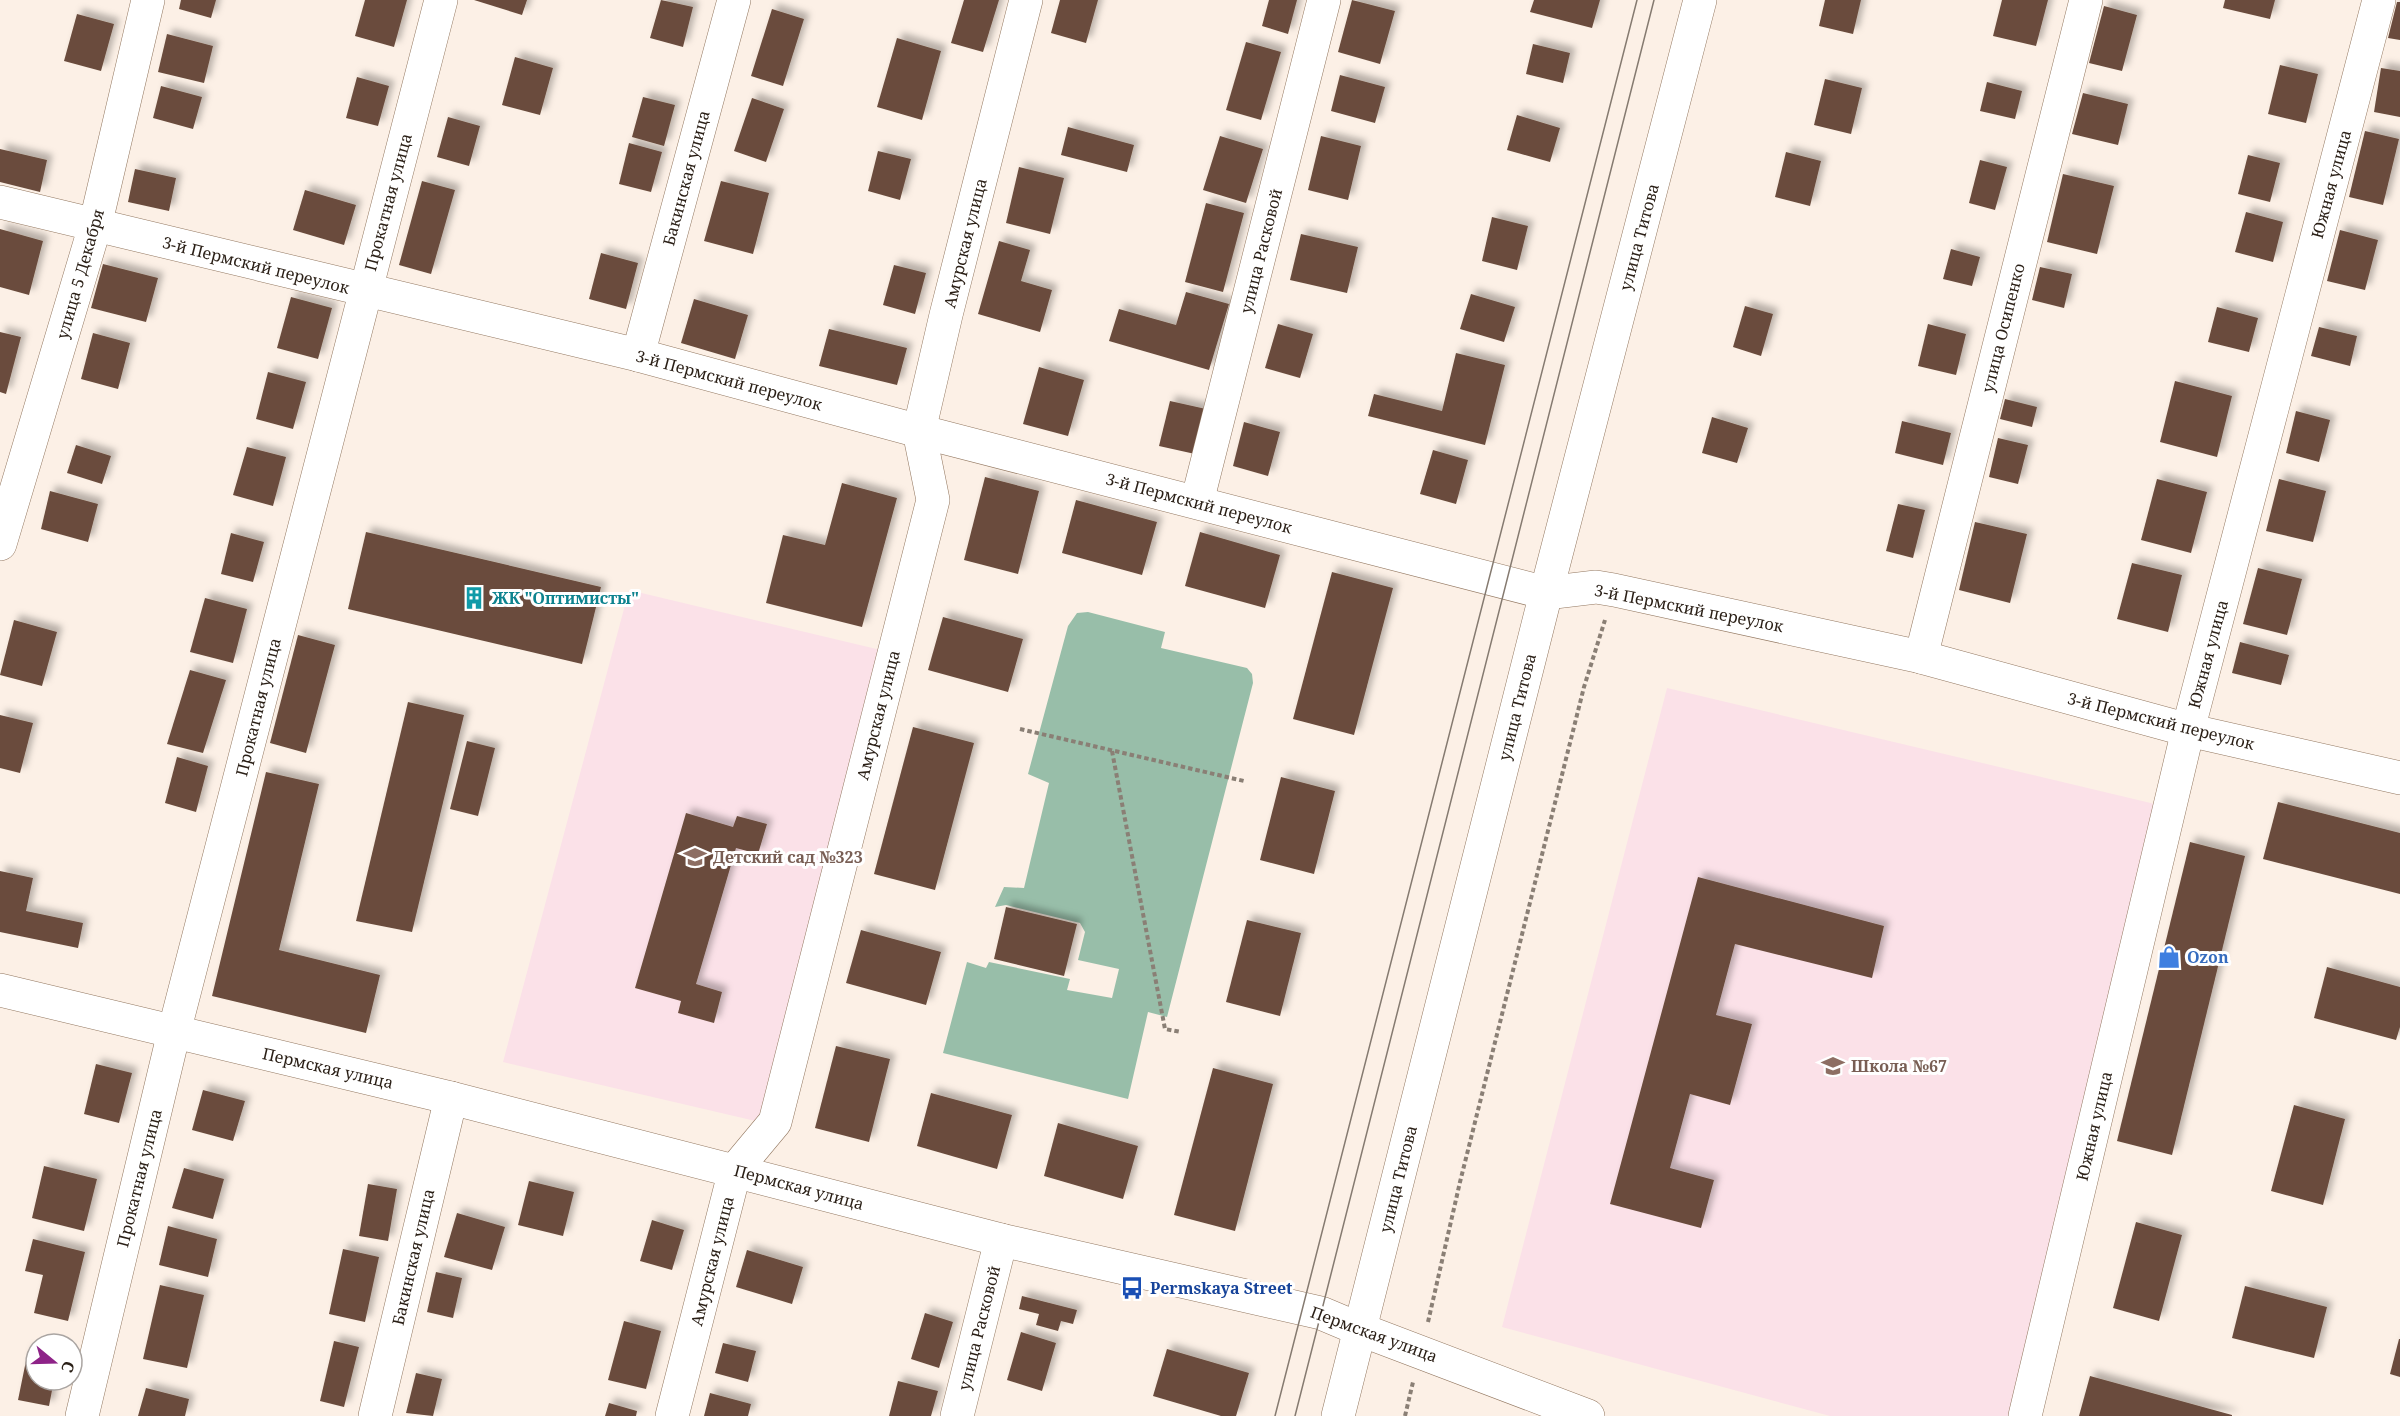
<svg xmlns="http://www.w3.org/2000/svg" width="2400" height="1416" font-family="'Noto Serif',serif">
<defs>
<filter id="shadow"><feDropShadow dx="5.5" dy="-5.5" stdDeviation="3" flood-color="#0004"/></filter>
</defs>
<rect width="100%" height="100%" fill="#fcf0e6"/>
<g fill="#fbe1e8">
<path d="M629,590L885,651L764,1123L503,1062Z"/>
<path d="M1667,688L2159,805L2012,1416H1830L1502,1327Z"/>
</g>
<path fill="#98bea9" d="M1088,612L1165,632L1161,648L1247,668L1252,674L1253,683L1167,1017L1148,1012L1128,1099L943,1053L967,962L986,968L989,962L1070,979L1067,990L1112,998L1119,969L1078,960L1085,932L1080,923L1006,905L995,907L1004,887L1024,888L1049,783L1028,774L1068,626L1077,613Z"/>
<g fill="#6a4c3c" filter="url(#shadow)">
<path d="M181,0H216L211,18L179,9Z"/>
<path d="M365,0H407L394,47L355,36Z"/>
<path d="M474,0H527L522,15Z"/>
<path d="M661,0L693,7L683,47L650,38Z"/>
<path d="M964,0H999L983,52L951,43Z"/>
<path d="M1060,0H1098L1086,43L1051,33Z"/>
<path d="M1269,0H1297L1288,34L1262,26Z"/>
<path d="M1352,0L1395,11L1380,64L1338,52Z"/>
<path d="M1534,0H1600L1592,28L1530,12Z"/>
<path d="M1825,0H1861L1853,34L1819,26Z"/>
<path d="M2002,0H2048L2036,46L1993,36Z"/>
<path d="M2225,0H2275L2270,19L2223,8Z"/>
<path d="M2397,2H2400V40L2388,38Z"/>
<path d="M2104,6L2137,15L2122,71L2089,63Z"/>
<path d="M772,9L804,19L783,86L751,76Z"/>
<path d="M77,14L114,24L101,71L64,61Z"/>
<path d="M167,34L213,46L204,83L158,72Z"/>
<path d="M897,38L941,51L922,120L877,107Z"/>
<path d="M1246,42L1281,52L1261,120L1226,110Z"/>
<path d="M1533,44L1570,53L1563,83L1526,74Z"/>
<path d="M515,57L553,68L540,115L502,105Z"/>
<path d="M2280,65L2318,74L2306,123L2268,114Z"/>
<path d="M2381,68L2400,71V117L2374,112Z"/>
<path d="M1340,75L1385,87L1375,123L1331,111Z"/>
<path d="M357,77L389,86L378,126L346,118Z"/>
<path d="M1825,79L1862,88L1851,134L1814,125Z"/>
<path d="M1987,82L2022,91L2015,119L1980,111Z"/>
<path d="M161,86L202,97L193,129L153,118Z"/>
<path d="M2083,93L2128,104L2118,145L2072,134Z"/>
<path d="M643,97L675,105L664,146L632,137Z"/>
<path d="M752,98L784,109L766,162L734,151Z"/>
<path d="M1517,115L1560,128L1550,162L1507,150Z"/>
<path d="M448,117L480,126L469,166L437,157Z"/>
<path d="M1068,127L1134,145L1127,172L1061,155Z"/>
<path d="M2365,131L2399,139L2383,205L2349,197Z"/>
<path d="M1220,136L1263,149L1246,203L1203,190Z"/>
<path d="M1321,136L1361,146L1348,200L1308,190Z"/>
<path d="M629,143L662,152L651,192L619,184Z"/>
<path d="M0,149L47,160L40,192L0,182Z"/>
<path d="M878,151L911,159L900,200L868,191Z"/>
<path d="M1786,152L1821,161L1810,206L1775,197Z"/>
<path d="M2248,155L2280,163L2270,202L2238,194Z"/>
<path d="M1980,160L2007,167L1995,210L1969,203Z"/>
<path d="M1019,167L1064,178L1050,234L1006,223Z"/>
<path d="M135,169L176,178L169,211L128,202Z"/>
<path d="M2063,174L2114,186L2097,254L2047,242Z"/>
<path d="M422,181L455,190L431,274L399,265Z"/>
<path d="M721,181L769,193L753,254L704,241Z"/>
<path d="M305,190L356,205L344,245L293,230Z"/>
<path d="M1206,203L1244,213L1223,292L1185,282Z"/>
<path d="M2246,212L2283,222L2273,262L2235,252Z"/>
<path d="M1492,217L1528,226L1517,270L1482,261Z"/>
<path d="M0,229L43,241L29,295L0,287Z"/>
<path d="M2340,230L2378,240L2365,290L2327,281Z"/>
<path d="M1301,234L1358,247L1347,293L1290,280Z"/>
<path d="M999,241L1030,250L1021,281L1052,290L1040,332L978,314Z"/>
<path d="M1951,249L1980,257L1972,286L1943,279Z"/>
<path d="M601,253L638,263L626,309L589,299Z"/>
<path d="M103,264L158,278L146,322L91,308Z"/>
<path d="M894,265L926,273L915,314L883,305Z"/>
<path d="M2040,267L2072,274L2064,308L2032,300Z"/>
<path d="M1186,292L1229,304L1209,370L1109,341L1119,309L1176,325Z"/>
<path d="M1471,294L1515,307L1504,342L1460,329Z"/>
<path d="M291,297L332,308L318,359L277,348Z"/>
<path d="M694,299L748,315L735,359L681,343Z"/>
<path d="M1745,306L1773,314L1761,356L1733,347Z"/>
<path d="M2217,307L2258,318L2249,352L2208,342Z"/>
<path d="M1278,324L1313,334L1300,378L1265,368Z"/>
<path d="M1928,324L1966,334L1956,375L1918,366Z"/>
<path d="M2319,327L2357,336L2350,366L2311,356Z"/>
<path d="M829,329L907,348L897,385L819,366Z"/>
<path d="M0,332L21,337L6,394L0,392Z"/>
<path d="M93,333L130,343L118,389L81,379Z"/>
<path d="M1456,353L1505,365L1485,445L1368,416L1374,394L1442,411Z"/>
<path d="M1039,367L1084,380L1068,436L1023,424Z"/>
<path d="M268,372L306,382L293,429L256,419Z"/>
<path d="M2175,381L2232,396L2217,457L2160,442Z"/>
<path d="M2005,399L2037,407L2032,427L2000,419Z"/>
<path d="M1170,401L1206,409L1195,454L1159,446Z"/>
<path d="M2296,411L2330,420L2319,462L2286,453Z"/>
<path d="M1712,417L1748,428L1737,463L1702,453Z"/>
<path d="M1902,421L1951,433L1943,465L1895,453Z"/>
<path d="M1244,422L1280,432L1268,476L1233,466Z"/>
<path d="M1998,438L2028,445L2018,484L1989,477Z"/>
<path d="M76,445L111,456L102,484L67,473Z"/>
<path d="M247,447L286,457L273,506L233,495Z"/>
<path d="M1433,450L1468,460L1456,504L1420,494Z"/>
<path d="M985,477L1039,491L1018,574L964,560Z"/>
<path d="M2157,479L2207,492L2191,553L2141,540Z"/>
<path d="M2279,479L2326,491L2313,542L2266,531Z"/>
<path d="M842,483L897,498L862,627L766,603L783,535L825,545Z"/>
<path d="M50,491L98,504L88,542L41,529Z"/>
<path d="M1076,500L1157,522L1142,575L1062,553Z"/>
<path d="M1898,504L1925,510L1913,558L1886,551Z"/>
<path d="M1975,522L2027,534L2010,603L1959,590Z"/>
<path d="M366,532L601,587L582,664L348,609Z"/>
<path d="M1200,532L1280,555L1265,608L1185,586Z"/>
<path d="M231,533L264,542L253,582L221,574Z"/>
<path d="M2132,563L2182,575L2168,632L2117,619Z"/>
<path d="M2258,568L2302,579L2287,635L2243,624Z"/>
<path d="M1332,572L1393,588L1354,735L1293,719Z"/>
<path d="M205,598L247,609L233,663L190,652Z"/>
<path d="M943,617L1023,639L1008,692L928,670Z"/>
<path d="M14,620L57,632L42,686L0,675Z"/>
<path d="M298,635L335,645L306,753L270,743Z"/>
<path d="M2240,642L2289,655L2281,685L2232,673Z"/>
<path d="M190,670L226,680L203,753L167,744Z"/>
<path d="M408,702L464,715L412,932L356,921Z"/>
<path d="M0,715L33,723L20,773L0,768Z"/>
<path d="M913,727L974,743L935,890L874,874Z"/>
<path d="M467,741L495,748L478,816L450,809Z"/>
<path d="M177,757L208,766L196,812L165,803Z"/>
<path d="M266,772L319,784L279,950L380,975L366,1033L212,996Z"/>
<path d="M1281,777L1335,791L1314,874L1260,860Z"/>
<path d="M2278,802L2400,833V894L2263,859Z"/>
<path d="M686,813L733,827L737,816L767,824L758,854L736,848L696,984L722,992L714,1023L678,1013L681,1001L635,988Z"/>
<path d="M2190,842L2245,856L2172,1155L2117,1141Z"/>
<path d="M0,871L33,878L26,911L83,923L78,948L0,932Z"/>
<path d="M1698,877L1884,926L1872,978L1735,944L1716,1015L1752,1024L1730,1105L1690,1094L1670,1168L1714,1180L1701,1228L1610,1204Z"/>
<path d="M1006,907L1077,924L1064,976L994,959Z"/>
<path d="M1247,920L1301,933L1280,1016L1226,1002Z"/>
<path d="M861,930L941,952L926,1005L846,983Z"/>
<path d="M2327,967L2400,987V1027L2396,1040L2314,1018Z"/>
<path d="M836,1046L890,1059L869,1142L815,1128Z"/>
<path d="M96,1064L132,1073L119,1123L84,1114Z"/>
<path d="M1213,1068L1273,1084L1235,1231L1174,1215Z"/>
<path d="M203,1090L245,1101L233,1141L192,1130Z"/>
<path d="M931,1093L1012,1115L997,1169L917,1146Z"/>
<path d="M2294,1105L2345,1119L2323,1205L2271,1191Z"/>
<path d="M1058,1123L1138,1146L1123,1199L1044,1176Z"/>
<path d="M44,1166L97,1179L84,1231L32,1218Z"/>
<path d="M184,1168L224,1179L213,1219L172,1208Z"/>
<path d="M529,1181L574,1192L563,1236L518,1225Z"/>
<path d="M368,1184L397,1189L388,1241L359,1236Z"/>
<path d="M457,1213L505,1227L492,1270L444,1257Z"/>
<path d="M652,1220L684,1230L672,1270L640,1261Z"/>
<path d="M2136,1222L2182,1235L2159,1321L2113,1308Z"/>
<path d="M168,1226L217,1239L208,1277L159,1265Z"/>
<path d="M33,1239L85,1252L68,1321L34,1313L43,1275L25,1271Z"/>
<path d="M343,1249L379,1257L365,1322L329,1314Z"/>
<path d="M747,1250L803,1267L792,1304L736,1287Z"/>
<path d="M436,1272L462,1278L453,1318L427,1312Z"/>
<path d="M160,1285L204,1295L187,1368L143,1359Z"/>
<path d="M2245,1286L2327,1307L2314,1358L2232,1338Z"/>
<path d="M1022,1296L1077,1310L1073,1324L1061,1321L1058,1331L1036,1325L1039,1314L1019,1309Z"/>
<path d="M925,1313L953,1322L939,1368L911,1359Z"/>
<path d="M624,1321L661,1331L646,1389L608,1380Z"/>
<path d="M1021,1332L1056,1343L1042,1391L1007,1380Z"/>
<path d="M2399,1339H2400V1377L2390,1374Z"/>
<path d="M334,1341L359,1347L344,1407L320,1401Z"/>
<path d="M723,1343L756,1351L748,1382L715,1373Z"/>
<path d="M1167,1349L1249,1373L1236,1416H1221L1153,1396Z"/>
<path d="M28,1351L36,1352V1380H54L49,1406L18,1400Z"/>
<path d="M416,1373L442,1379L433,1416L406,1413Z"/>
<path d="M2090,1376L2232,1415V1416H2079Z"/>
<path d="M898,1381L938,1391L931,1416H889Z"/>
<path d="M146,1388L189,1399L185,1416H138Z"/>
<path d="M710,1393L751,1404L748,1416H704Z"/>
<path d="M609,1403L637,1411L636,1416H605Z"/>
</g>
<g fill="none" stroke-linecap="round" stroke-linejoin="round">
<g stroke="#937861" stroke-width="34">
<g id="minor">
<path d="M0,202L638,355L919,431L1546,593L1596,587L1614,590L1921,657L2188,730L2400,778"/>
<path d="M638,355L734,0"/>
<path d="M1197,502L1324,0"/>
<path d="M0,544L95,226L148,0"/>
<path d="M1921,657L2086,0"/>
<path d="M0,990L451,1098L1001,1240L1321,1313L1359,1329L1588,1416"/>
<path d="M82,1416L174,1032L441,0"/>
<path d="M375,1416L451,1098"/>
<path d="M672,1416L735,1170L775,1122L933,500L919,431L946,315L1026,0"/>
<path d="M957,1416L1001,1240"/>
<path d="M1338,1416L1546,593L1700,0"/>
<path d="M2025,1416L2188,730L2379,0"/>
</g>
</g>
<g stroke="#8a7f75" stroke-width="4" stroke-dasharray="4.5 3" stroke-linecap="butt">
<path d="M1020,729L1244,781"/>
<path d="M1112,751L1165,1029L1181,1032"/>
<path d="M1428,1322L1460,1182L1584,687L1605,620"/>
<path d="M1405,1416L1413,1382"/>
</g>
<use href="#minor" stroke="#fff" stroke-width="33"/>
<g stroke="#857a70" stroke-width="1.5">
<path d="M1275,1416L1637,0"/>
<path d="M1295,1416L1654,0"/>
</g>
</g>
<defs>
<g id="building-bare" transform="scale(1.8)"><path d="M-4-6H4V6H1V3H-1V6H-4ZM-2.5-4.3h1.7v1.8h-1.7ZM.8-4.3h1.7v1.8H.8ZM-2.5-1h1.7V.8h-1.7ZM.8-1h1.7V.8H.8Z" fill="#0f9aa8" stroke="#fff" stroke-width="2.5" paint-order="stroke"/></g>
<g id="school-bare" transform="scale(1.8)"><path d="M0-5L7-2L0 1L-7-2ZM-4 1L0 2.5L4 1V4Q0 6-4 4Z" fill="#8d6e63" stroke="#fff" stroke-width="2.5" paint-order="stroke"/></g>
<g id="shop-bare" transform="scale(1.8)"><path d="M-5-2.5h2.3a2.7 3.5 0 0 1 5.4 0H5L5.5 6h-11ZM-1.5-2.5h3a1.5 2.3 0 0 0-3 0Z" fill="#3f7fe0" stroke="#fff" stroke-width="2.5" paint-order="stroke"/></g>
<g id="bus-bare" transform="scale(1.8)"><path d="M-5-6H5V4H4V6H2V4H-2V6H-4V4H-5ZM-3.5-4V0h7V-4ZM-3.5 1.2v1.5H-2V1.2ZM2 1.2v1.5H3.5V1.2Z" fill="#1a4fb4" stroke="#fff" stroke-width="2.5" paint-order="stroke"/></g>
</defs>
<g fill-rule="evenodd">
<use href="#building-bare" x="474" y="598"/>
<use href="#school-bare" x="695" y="857"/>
<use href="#shop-bare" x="2169" y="957"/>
<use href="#school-bare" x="1833" y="1066"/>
<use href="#bus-bare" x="1132" y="1288"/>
</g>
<g text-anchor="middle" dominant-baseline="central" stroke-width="6" stroke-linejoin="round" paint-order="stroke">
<g font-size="16" fill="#2a1f16" stroke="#fff">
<text transform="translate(686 178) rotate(-75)">Бакинская улица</text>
<text transform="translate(2331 184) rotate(-75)">Южная улица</text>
<text transform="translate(388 202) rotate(-75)">Прокатная улица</text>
<text transform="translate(1639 237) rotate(-75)">улица Титова</text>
<text transform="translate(965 243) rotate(-76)">Амурская улица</text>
<text transform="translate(1261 251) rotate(-76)">улица Расковой</text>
<text transform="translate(256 265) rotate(14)">3-й Пермский переулок</text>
<text transform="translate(80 274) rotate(-74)">улица 5 Декабря</text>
<text transform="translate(2003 328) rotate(-76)">улица Осипенко</text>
<text transform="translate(729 380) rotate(15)">3-й Пермский переулок</text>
<text transform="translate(1199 503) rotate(15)">3-й Пермский переулок</text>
<text transform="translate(1689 608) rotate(11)">3-й Пермский переулок</text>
<text transform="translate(2208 654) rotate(-75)">Южная улица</text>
<text transform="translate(258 707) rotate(-76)">Прокатная улица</text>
<text transform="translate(1517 707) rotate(-76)">улица Титова</text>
<text transform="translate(878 715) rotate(-76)">Амурская улица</text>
<text transform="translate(2161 721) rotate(14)">3-й Пермский переулок</text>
<text transform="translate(328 1068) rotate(13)">Пермская улица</text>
<text transform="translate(2094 1126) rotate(-77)">Южная улица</text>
<text transform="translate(139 1178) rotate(-76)">Прокатная улица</text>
<text transform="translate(1398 1179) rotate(-76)">улица Титова</text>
<text transform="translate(799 1187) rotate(15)">Пермская улица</text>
<text transform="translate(413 1257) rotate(-77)">Бакинская улица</text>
<text transform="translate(712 1261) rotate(-76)">Амурская улица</text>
<text transform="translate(979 1328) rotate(-76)">улица Расковой</text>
<text transform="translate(1374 1334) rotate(20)">Пермская улица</text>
</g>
<g font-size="16" font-weight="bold" fill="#0d838f" stroke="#fff" text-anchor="start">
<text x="492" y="598">ЖК "Оптимисты"</text>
</g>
<g font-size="16" font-weight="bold" fill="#785e54" stroke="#fff" text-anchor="start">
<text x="713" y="857">Детский сад №323</text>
<text x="1851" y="1066">Школа №67</text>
</g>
<g font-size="16" font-weight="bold" fill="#366cbe" stroke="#fff" text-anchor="start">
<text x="2187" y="957">Ozon</text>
</g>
<g font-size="16" font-weight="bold" fill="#164399" stroke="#fff" text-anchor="start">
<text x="1150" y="1288">Permskaya Street</text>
</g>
</g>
<g transform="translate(54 1362) rotate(109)"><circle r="28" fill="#ffffff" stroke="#aaa5a2" stroke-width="1.5"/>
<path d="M0-4.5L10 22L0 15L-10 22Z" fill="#8e2388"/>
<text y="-9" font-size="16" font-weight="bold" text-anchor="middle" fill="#2a1f16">С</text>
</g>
</svg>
